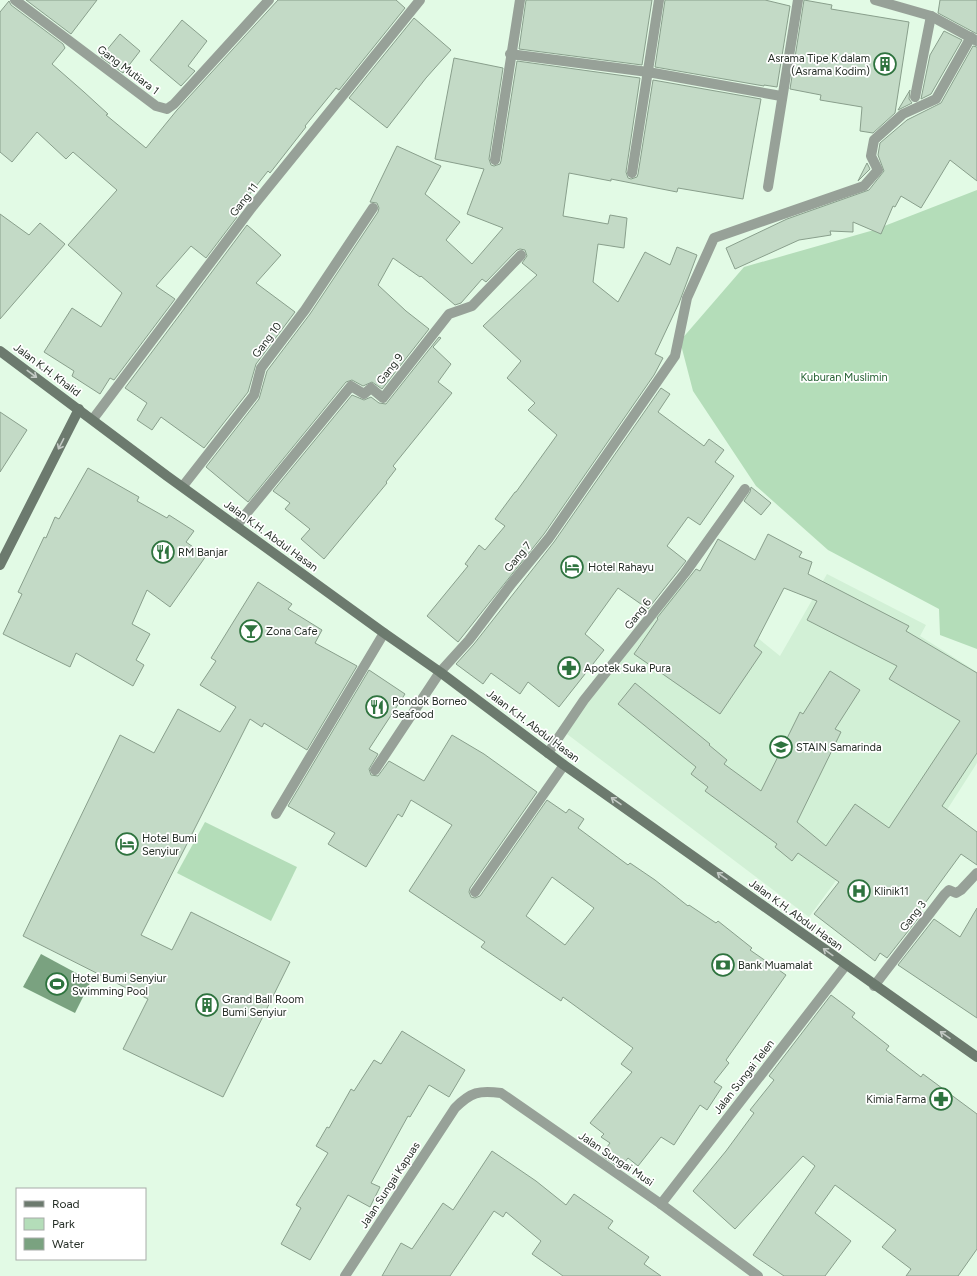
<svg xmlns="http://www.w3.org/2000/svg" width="977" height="1276" font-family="Figtree,sans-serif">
<rect width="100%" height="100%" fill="#e2fae5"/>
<path fill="#d2f0d6" d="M827,574L926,625L920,636L977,672V763L911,866L869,836L809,917L563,731L682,577L780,656Z"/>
<g fill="#b4ddb9">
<path d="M977,190V649L940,635L939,609L828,550L756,486L693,391L680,341L744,267L874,230Z"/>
<path d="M205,822L297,867L271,921L177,873Z"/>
</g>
<path fill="#7aa280" d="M41,954L91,981L75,1013L23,987Z"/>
<g fill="#c3dac6" stroke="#899f8c" fill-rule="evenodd">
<path d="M26,0H97L71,34Z"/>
<path d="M278,0H396L405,8L339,90L336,88L305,126L306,127L270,173L268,171L234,214L237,217L206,258L191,246L156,286L175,299L114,380L110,378L100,394L72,376L74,371L44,352L72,308L101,327L122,293L68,245L117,190L73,152L66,159L37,132L12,162L0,152V12L9,1L11,5L63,44L65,48L52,64L84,92L108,114L106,115L146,148L177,110Z"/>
<path d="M526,0H652L642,65L519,49Z"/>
<path d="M665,0H765L790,6L777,87L764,85V86L655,67Z"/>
<path d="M804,0L832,5L831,9L909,22L895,113L873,133L860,131L862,107L820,100L821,95L790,89Z"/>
<path d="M940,0H977V34L938,13Z"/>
<path d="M414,18L451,50L426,78L387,128L349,98Z"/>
<path d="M182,20L207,41L188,66L195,71L181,86L150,60Z"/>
<path d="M944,31L962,40L931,94L921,99L930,55Z"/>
<path d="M120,34L140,51L123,73L101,57Z"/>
<path d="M973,46L977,47V181L950,160L921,208L901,196L895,207L893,206L881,234L853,222V232L830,231L831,235L799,240L735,269L726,248L787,219L869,190L884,171L878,155L880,143L907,120L941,103Z"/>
<path d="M454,58L503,68L489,159L491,165L494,166L500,164L501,161L517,61L640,78L626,172L628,178L631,179L637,177L638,174L653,80L761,99L743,199L678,188L677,192L611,179V181L569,173L563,216L608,224L610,215L627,218L624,248L598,244L593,282L618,302L645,252L670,265L677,247L697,255L679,303L655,354L663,358L654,375L544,534L458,642L427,616L468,566L465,564L479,545L485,550L505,526L495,519L515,492H516L557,435L528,410L535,403L507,378L521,361L483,326L537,275L522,263L527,256L525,250L520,249L517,250L486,282L482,279L461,303L455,305L421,276L420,277L393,258L378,285L406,311L429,329L382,389L372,382L363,386L352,380L346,382L248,502L206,467L259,399L267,371L310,314L378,212L379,208L377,203L370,202L397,146L441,166L425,194L460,222L446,240L472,264L503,228L467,214L484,169L435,159Z"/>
<path d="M910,90L909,99L912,103L898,110Z"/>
<path d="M867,163L870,169L858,181Z"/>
<path d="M0,214L29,235L40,223L65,244L0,319Z"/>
<path d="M247,225L281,255L256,283L295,312L256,364L248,392L204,448L161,417L152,430L137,420L147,403L125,388Z"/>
<path d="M439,337L441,338L433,347L451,364L438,382L452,393L393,466L396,469L386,482L387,483L324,559L301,539L310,529L285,509L290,503L273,491L352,395L364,400L371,397L379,403L386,404Z"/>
<path d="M661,388L670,394L658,412L704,446L709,439L724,450L715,462L734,476L700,525L688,517L667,546L686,561L648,609L618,588L585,634L604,650L559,707L528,682L520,694L491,673L483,684L456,664L474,644L554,542Z"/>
<path d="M0,412L27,430L0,472Z"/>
<path d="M88,468L139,497L137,501L167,518L169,515L194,531L186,542L206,556L170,607L147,590L132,624L150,634L136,660L144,665L133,686L76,653L70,667L3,634L22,594L18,592L44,537L46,538L55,517L59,519Z"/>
<path d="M751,487L771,503L761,515L744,501L750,492Z"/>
<path d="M768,534L802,552L799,557L812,562L808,574L909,626L906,631L977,673V753L942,806L977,832V865L961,854L920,910L923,912L887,958L880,953L875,961L814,914L839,882L798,853L792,861L775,847L777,844L705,791L708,787L691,774L696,767L618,704L635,683L710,744L709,745L727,760L724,764L761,791L800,712L803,714L830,671L860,690L835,729L841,732L797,822L826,846L855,804L889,828L960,721L889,679L897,666L807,620L817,601L784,588L754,646L762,652L720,714L634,654L658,619L657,618L696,569L700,571L718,539L755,560Z"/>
<path d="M258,582L292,604L288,609L322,630L315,643L357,666L307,750L264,723L262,727L250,719L141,935L172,950L191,912L290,962L223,1097L123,1049L148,999L23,936L120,735L154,753L178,709L220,732L236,707L200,685L216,661L211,658Z"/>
<path d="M369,670L405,694L369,749L378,754L369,769L371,775L378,776L389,761L424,781L452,735L484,754L537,792L470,888L469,892L471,897L475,898L480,896L547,800L566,813L569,809L584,819L578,828L628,865L630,863L655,880L688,906L689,905L716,923L718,921L752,948L750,950L786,975L726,1060L729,1063L714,1082L722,1087L707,1110L700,1105L674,1145L661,1137L638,1166L628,1158L620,1168L601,1155L610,1143L601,1137L604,1134L590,1123L632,1072L621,1064L633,1048L563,997L561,1001L481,947L485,942L409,891L452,825L411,800L402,817L398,814L366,867L328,844L335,833L288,806ZM552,877L594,908L565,945L526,916Z"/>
<path d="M977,908V1018L898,965L934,919L960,937Z"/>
<path d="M831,995L855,1013L852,1017L889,1046L886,1050L921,1077L923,1074L977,1114V1249L958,1276H906L911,1269L882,1247L896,1230L835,1185L815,1213L851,1241L825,1276H784L753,1255L815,1166L803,1156L735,1229L693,1191L726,1151L754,1113L750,1110L774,1080L769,1076Z"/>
<path d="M402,1031L465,1070L449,1097L429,1085L410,1117L408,1116L371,1183L380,1187L370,1207L348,1195L310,1260L281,1244L301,1208L296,1205L328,1153L316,1146L327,1127L329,1128L351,1089L354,1091L374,1060L381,1064Z"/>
<path d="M492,1151L536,1181L566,1205L574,1194L613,1221L608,1228L649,1257L644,1264L661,1276H563L532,1254L541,1241L506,1212L503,1217L494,1211L450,1276H382L401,1243L412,1249L443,1203L453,1210Z"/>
</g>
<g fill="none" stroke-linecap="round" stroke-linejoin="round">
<g stroke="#97a198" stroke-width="10">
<path d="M15,0L156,106L167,109L174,104L269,0"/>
<path d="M875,0L931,16L977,41"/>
<path d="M510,54L648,72L781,96"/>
<path d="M915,97L931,16"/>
<path d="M495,160L520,0"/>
<path d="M632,173L659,0"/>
<path d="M768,187L798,0"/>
<path d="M93,419L253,206L420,0"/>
<path d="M183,486L254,395L261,368L305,310L373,208"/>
<path d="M236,526L351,386L364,394L371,388L383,398L449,314L472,306L521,255"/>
<path d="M548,753L584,700L685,573L745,489"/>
<path d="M375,770L440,672L469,640L512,583L549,538L675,356L687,298L714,238L864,186L878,170L871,156L874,140L903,114L936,99L971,37"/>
<path d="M276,814L384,633"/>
<path d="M475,892L564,765"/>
<path d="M874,986L944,895L949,890L956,893L961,890L977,873"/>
<path d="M661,1204L846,965"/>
<path d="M345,1276L455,1108C471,1092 479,1090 501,1093L661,1204L758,1276"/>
</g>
<g stroke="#6c7a6e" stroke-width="10">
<path d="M0,351L167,476L384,633L440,672L564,765L977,1057"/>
<path d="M0,565L79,409"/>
</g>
</g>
<defs><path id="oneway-shaft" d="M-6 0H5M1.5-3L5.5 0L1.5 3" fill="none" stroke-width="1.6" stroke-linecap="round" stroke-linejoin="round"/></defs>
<g stroke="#c4cac5">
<use href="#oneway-shaft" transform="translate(32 374) rotate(37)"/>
<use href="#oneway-shaft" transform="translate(61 444) rotate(117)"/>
<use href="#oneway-shaft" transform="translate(616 801) rotate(-145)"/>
<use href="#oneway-shaft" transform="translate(722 876) rotate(-145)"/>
<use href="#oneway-shaft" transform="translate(828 952) rotate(-144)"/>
<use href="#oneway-shaft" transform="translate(945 1035) rotate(-145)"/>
</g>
<defs>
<g id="building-ring" transform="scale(1.15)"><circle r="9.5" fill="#fff" stroke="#2e733e" stroke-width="1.5"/><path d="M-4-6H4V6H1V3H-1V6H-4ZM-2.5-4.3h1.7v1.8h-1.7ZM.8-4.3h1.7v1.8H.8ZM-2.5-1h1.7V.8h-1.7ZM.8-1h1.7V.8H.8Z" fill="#2e733e"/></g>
<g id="restaurant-ring" transform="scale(1.15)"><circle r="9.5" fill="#fff" stroke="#2e733e" stroke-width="1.5"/><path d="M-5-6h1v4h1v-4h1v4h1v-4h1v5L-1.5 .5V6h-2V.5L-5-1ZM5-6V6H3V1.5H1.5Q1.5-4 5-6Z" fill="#2e733e"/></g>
<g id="hotel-ring" transform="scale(1.15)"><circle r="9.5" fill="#fff" stroke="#2e733e" stroke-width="1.5"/><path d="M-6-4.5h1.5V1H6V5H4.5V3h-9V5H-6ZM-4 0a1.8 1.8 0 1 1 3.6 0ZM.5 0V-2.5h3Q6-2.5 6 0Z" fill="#2e733e"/></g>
<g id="bar-ring" transform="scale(1.15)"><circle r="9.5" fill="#fff" stroke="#2e733e" stroke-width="1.5"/><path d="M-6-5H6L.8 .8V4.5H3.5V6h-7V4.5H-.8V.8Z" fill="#2e733e"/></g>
<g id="pharmacy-ring" transform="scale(1.15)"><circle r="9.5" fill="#fff" stroke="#2e733e" stroke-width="1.5"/><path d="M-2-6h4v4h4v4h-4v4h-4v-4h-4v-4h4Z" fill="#2e733e"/></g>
<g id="university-ring" transform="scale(1.15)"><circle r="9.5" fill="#fff" stroke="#2e733e" stroke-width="1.5"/><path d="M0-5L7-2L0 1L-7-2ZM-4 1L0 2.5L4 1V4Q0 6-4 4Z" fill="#2e733e"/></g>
<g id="hospital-ring" transform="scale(1.15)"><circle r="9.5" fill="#fff" stroke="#2e733e" stroke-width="1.5"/><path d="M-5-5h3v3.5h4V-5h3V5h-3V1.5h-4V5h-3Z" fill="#2e733e"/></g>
<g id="bank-ring" transform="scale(1.15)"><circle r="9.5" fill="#fff" stroke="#2e733e" stroke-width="1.5"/><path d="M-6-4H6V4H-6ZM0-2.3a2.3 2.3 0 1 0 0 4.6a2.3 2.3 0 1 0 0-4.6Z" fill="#2e733e"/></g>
<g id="stadium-ring" transform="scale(1.15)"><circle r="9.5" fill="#fff" stroke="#2e733e" stroke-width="1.5"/><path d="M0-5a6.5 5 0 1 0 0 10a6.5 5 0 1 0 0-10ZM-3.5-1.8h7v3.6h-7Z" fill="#2e733e"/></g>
</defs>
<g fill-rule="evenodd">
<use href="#building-ring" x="885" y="64"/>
<use href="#restaurant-ring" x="163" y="552"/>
<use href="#hotel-ring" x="572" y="567"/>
<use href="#bar-ring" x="251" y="631"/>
<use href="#pharmacy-ring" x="569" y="668"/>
<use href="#restaurant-ring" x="377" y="707"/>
<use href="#university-ring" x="781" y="747"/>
<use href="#hotel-ring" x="127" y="844"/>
<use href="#hospital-ring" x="859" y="891"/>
<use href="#bank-ring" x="723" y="965"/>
<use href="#stadium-ring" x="57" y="984"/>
<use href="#building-ring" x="207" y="1005"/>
<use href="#pharmacy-ring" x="941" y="1099"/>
</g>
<g text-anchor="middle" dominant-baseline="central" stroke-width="3.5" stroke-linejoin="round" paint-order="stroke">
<g font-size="11" fill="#262f27" stroke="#fff" text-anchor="start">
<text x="870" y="58" text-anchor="end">Asrama Tipe K dalam<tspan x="870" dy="13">(Asrama Kodim)</tspan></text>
<text x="178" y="552">RM Banjar</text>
<text x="588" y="567">Hotel Rahayu</text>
<text x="266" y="631">Zona Cafe</text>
<text x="584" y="668">Apotek Suka Pura</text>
<text x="392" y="701">Pondok Borneo<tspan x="392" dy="13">Seafood</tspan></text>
<text x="796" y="747">STAIN Samarinda</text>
<text x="142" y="838">Hotel Bumi<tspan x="142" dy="13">Senyiur</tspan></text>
<text x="874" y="891">Klinik11</text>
<text x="738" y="965">Bank Muamalat</text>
<text x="72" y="978">Hotel Bumi Senyiur<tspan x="72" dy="13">Swimming Pool</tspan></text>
<text x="222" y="999">Grand Ball Room<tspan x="222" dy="13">Bumi Senyiur</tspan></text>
<text x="926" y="1099" text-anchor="end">Kimia Farma</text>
</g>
<g font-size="11" fill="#262f27" stroke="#fff">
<text transform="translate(128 70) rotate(37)">Gang Mutiara 1</text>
<text transform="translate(244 200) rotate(-52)">Gang 11</text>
<text transform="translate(267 340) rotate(-53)">Gang 10</text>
<text transform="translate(390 369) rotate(-52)">Gang 9</text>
<text transform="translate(47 370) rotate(37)">Jalan K.H. Khalid</text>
<text transform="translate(271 536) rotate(36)">Jalan K.H. Abdul Hasan</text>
<text transform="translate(518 557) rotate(-50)">Gang 7</text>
<text transform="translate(638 614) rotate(-52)">Gang 6</text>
<text transform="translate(533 726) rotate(37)">Jalan K.H. Abdul Hasan</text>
<text transform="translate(796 915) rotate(36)">Jalan K.H. Abdul Hasan</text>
<text transform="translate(913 916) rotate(-52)">Gang 3</text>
<text transform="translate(744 1077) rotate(-52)">Jalan Sungai Telen</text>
<text transform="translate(616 1159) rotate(34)">Jalan Sungai Musi</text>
<text transform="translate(390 1185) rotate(-57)">Jalan Sungai Kapuas</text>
</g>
<g font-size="11" fill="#266234" stroke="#fff">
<text x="844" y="377">Kuburan Muslimin</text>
</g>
</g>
<rect x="16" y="1188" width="130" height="72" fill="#ffffff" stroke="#a8aca9"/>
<rect x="24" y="1201" width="20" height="6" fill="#6c7a6e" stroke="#a8aca9"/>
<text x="52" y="1208" font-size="12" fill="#262f27">Road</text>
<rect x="24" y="1218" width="20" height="12" fill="#b4ddb9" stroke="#a8aca9"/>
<text x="52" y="1228" font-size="12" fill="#262f27">Park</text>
<rect x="24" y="1238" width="20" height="12" fill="#7aa280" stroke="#a8aca9"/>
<text x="52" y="1248" font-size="12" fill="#262f27">Water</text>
</svg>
